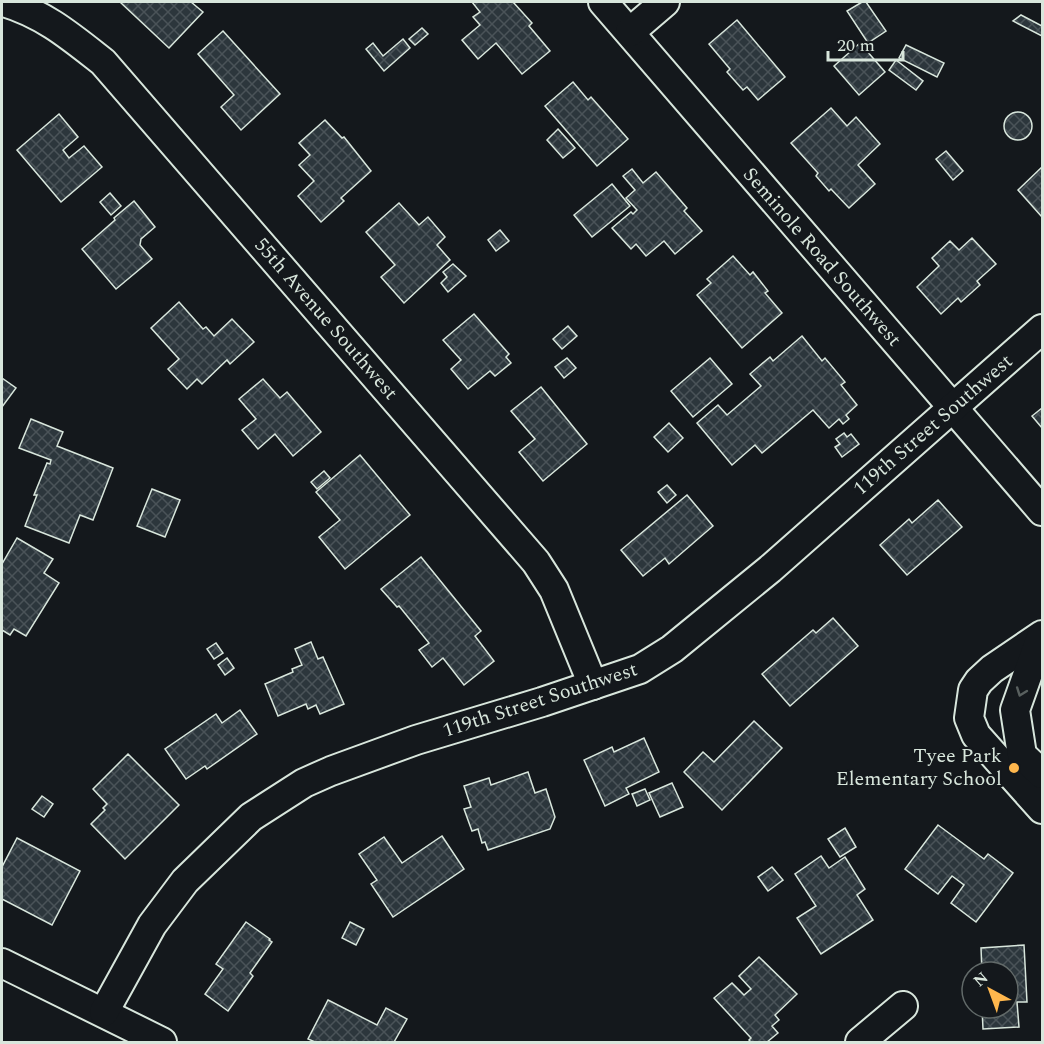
<svg xmlns="http://www.w3.org/2000/svg" width="1044" height="1044" font-family="Spectral,serif">
<defs>
<pattern id="building-cross-hatch" width="8" height="8" patternUnits="userSpaceOnUse" patternTransform="scale(1.5)"><rect width="8" height="8" fill="#2c363c"/><path d="M0 0l8 8M0 8l8-8" fill="none" stroke="#4a5358"/></pattern>
</defs>
<rect width="100%" height="100%" fill="#14181c"/>
<g fill="url(#building-cross-hatch)" stroke="#d8e6dc" stroke-width="1.5">
<path d="M120,2H191L203,12L169,48Z"/>
<path d="M472,2H513L532,23L529,26L550,51L522,74L496,43L478,59L462,40L480,25L473,17L480,12Z"/>
<path d="M862,2H866L886,31L868,43L847,11Z"/>
<path d="M1021,15L1042,26V36L1013,21Z"/>
<path d="M737,20L785,77L758,100L747,87L743,90L727,72L730,69L709,44Z"/>
<path d="M422,28L428,34L415,45L409,39Z"/>
<path d="M223,31L280,94L241,130L221,107L234,95L198,54Z"/>
<path d="M403,39L410,48L384,71L366,49L373,43L383,56Z"/>
<path d="M860,43L885,72L859,95L834,66Z"/>
<path d="M906,45L944,63L937,77L899,58Z"/>
<path d="M896,60L923,81L916,90L889,70Z"/>
<path d="M573,82L588,100L591,97L628,139L597,166L545,106Z"/>
<path d="M831,108L847,126L856,117L880,144L858,165L875,184L849,208L831,189L829,191L816,176L818,173L791,143Z"/>
<circle cx="1018" cy="126" r="14"/>
<path d="M59,114L78,137L63,150L69,158L84,146L102,167L61,202L17,150Z"/>
<path d="M325,120L342,138L344,137L371,171L341,198L344,201L321,222L298,196L314,181L299,165L310,155L299,143Z"/>
<path d="M558,129L575,148L563,158L547,140Z"/>
<path d="M946,151L963,171L953,180L936,159Z"/>
<path d="M1042,167V217L1018,190Z"/>
<path d="M632,169L643,183L656,172L687,208L684,211L702,231L675,254L664,241L646,256L636,244L631,249L612,228L631,212L633,214L637,210L626,198L635,190L623,176Z"/>
<path d="M612,184L630,206L592,237L574,215Z"/>
<path d="M110,193L121,206L111,215L100,202Z"/>
<path d="M134,201L155,227L141,239L140,245L152,259L116,289L82,249L115,220L114,218Z"/>
<path d="M399,203L419,225L428,217L445,237L437,245L450,260L404,303L381,277L395,265L366,232Z"/>
<path d="M500,230L509,241L496,251L488,240Z"/>
<path d="M972,238L996,264L977,281L980,285L961,302L958,298L941,314L917,287L939,266L932,258L950,241L959,250Z"/>
<path d="M733,256L750,275L753,272L768,291L765,293L782,313L742,348L697,295L711,283L707,279Z"/>
<path d="M453,264L466,276L448,292L441,283L447,277L443,272Z"/>
<path d="M179,302L203,329L206,327L214,336L232,319L254,342L230,364L227,360L202,384L197,379L187,389L168,369L179,359L151,328Z"/>
<path d="M474,314L509,354L506,357L511,363L495,376L490,371L468,389L451,369L461,360L443,340Z"/>
<path d="M568,326L577,336L562,349L553,339Z"/>
<path d="M802,336L822,361L825,358L845,382L841,385L857,405L846,415L849,419L843,424L839,419L829,428L813,410L762,453L755,445L732,465L697,423L718,405L727,415L761,386L750,374L770,357L773,361Z"/>
<path d="M567,358L576,368L564,378L555,367Z"/>
<path d="M710,358L732,384L693,417L671,391Z"/>
<path d="M2,378L16,388L2,407Z"/>
<path d="M263,379L280,398L287,392L321,432L293,456L275,434L258,449L242,430L256,419L239,399Z"/>
<path d="M541,387L587,444L543,481L519,452L535,439L511,411Z"/>
<path d="M1042,408V428L1032,416Z"/>
<path d="M31,419L63,432L57,446L113,468L93,520L80,515L69,543L25,526L37,495H34L47,463L50,464L51,460L19,448Z"/>
<path d="M669,423L683,438L668,452L654,437Z"/>
<path d="M844,433L847,437L851,434L859,444L842,457L835,447L840,444L836,439Z"/>
<path d="M360,455L410,515L345,569L319,537L340,520L316,492Z"/>
<path d="M324,471L330,478L317,489L311,482Z"/>
<path d="M667,485L676,495L667,503L658,492Z"/>
<path d="M152,489L180,500L165,537L137,526Z"/>
<path d="M687,495L713,526L669,564L665,558L643,576L621,550Z"/>
<path d="M938,500L962,527L907,575L880,545L909,519L912,523Z"/>
<path d="M17,538L53,559L44,573L59,583L26,636L14,629L10,635L2,630V564Z"/>
<path d="M421,557L481,631L475,636L494,661L464,685L443,658L432,667L419,650L429,643L399,606L397,607L381,589Z"/>
<path d="M833,618L858,646L790,706L762,674L813,630L816,633Z"/>
<path d="M311,642L318,659L323,657L344,704L320,714L316,705L308,709L306,704L278,716L265,684L293,672L292,669L302,665L295,649Z"/>
<path d="M216,643L223,653L214,659L207,649Z"/>
<path d="M227,658L234,668L225,675L218,665Z"/>
<path d="M240,710L257,734L207,769L205,766L186,779L165,749L216,714L222,723Z"/>
<path d="M754,721L782,748L722,810L684,772L703,752L714,762Z"/>
<path d="M644,738L659,772L626,788L629,794L605,806L584,760L612,747L614,752Z"/>
<path d="M128,754L179,805L125,859L91,824L105,810L103,808L107,804L93,789Z"/>
<path d="M528,772L535,793L546,789L555,817L550,829L488,850L485,842L482,843L478,829L472,831L464,809L471,807L464,786L489,778L491,785Z"/>
<path d="M672,783L683,807L660,817L649,793Z"/>
<path d="M645,789L650,800L637,806L632,794Z"/>
<path d="M42,796L53,804L44,817L32,809Z"/>
<path d="M938,825L984,859L988,854L1013,873L976,922L951,903L964,885L952,876L938,894L905,869Z"/>
<path d="M845,828L856,847L840,857L828,839Z"/>
<path d="M442,836L464,869L393,917L371,884L377,880L359,854L384,837L402,863Z"/>
<path d="M17,838L80,871L52,925L2,899V867Z"/>
<path d="M821,856L829,868L845,857L865,889L857,895L873,920L821,954L797,918L816,906L795,874Z"/>
<path d="M772,867L783,880L768,891L758,877Z"/>
<path d="M246,922L270,939L269,940L272,942L250,973L253,976L228,1011L205,994L223,969L216,964Z"/>
<path d="M350,922L364,929L356,945L342,938Z"/>
<path d="M1024,945L1027,1002H1017L1019,1027L983,1029L982,1008H1008V972H982L981,948Z"/>
<path d="M759,957L797,994L775,1015L779,1020L772,1026L778,1033L767,1042H751L749,1040L751,1038L714,998L732,983L744,995L751,989L739,976Z"/>
<path d="M328,1000L377,1025L386,1008L407,1019L394,1042H315L308,1039Z"/>
</g>
<g fill="none" stroke-linecap="round" stroke-linejoin="round">
<g stroke="#d8e6dc" stroke-width="32">
<g id="minor">
<path d="M4,2C44,14 70,36 103,62L536,562L554,590L593,685"/>
<path d="M603,2L1042,511"/>
<path d="M630,32L665,2"/>
<path d="M1042,635L992,669L979,681L973,690L969,718L976,735L1042,809"/>
<path d="M1041,637L1015,710L1022,755L1042,774"/>
<path d="M2,963L162,1042"/>
<path d="M104,1012L152,925L185,881L251,817L304,783L331,771L416,740L542,702L640,669L672,649L770,569L1042,329"/>
<path d="M860,1042L903,1006"/>
</g>
</g>
<use href="#minor" stroke="#14181c" stroke-width="28"/>
</g>
<defs><path id="oneway-chevron" d="M-2-3.5L2.5 0L-2 3.5" fill="none" stroke-width="1.6" stroke-linecap="round" stroke-linejoin="round" transform="scale(1.5)"/></defs>
<use stroke="#59605f" href="#oneway-chevron" transform="translate(1021 692) rotate(110)"/>
<circle fill="#ffb74d" stroke="#14181c" stroke-width="2" cx="1014" cy="768" r="6"/>
<g text-anchor="middle" dominant-baseline="central" stroke-width="4.5" stroke-linejoin="round" paint-order="stroke">
<g font-size="20" fill="#d8e6dc" stroke="#14181c">
<text transform="translate(822 257) rotate(49)">Seminole Road Southwest</text>
<text transform="translate(326 319) rotate(49)">55th Avenue Southwest</text>
<text transform="translate(933 425) rotate(-41)">119th Street Southwest</text>
<text transform="translate(540 700) rotate(-18)">119th Street Southwest</text>
</g>
<g font-size="20" fill="#d8e6dc" stroke="#14181c" text-anchor="end">
<text x="1002" y="756">Tyee Park<tspan x="1002" dy="23">Elementary School</tspan></text>
</g>
</g>
<rect width="1044" height="1044" fill="none" stroke="#d8e6dc" stroke-width="6"/>
<g transform="translate(990 990) rotate(319)"><circle r="28" fill="#14181c" stroke="#626a69" stroke-width="1.5"/>
<path d="M0-4.5L10 22L0 15L-10 22Z" fill="#ffb74d"/>
<text y="-9" font-size="16" font-weight="bold" text-anchor="middle" fill="#d8e6dc">N</text>
</g>
<path d="M828 51v9h75v-9" fill="none" stroke="#d8e6dc" stroke-width="3"/>
<text x="837" y="51" font-size="18" fill="#d8e6dc" stroke="#14181c" stroke-width="4.5" paint-order="stroke">20 m</text>
</svg>
